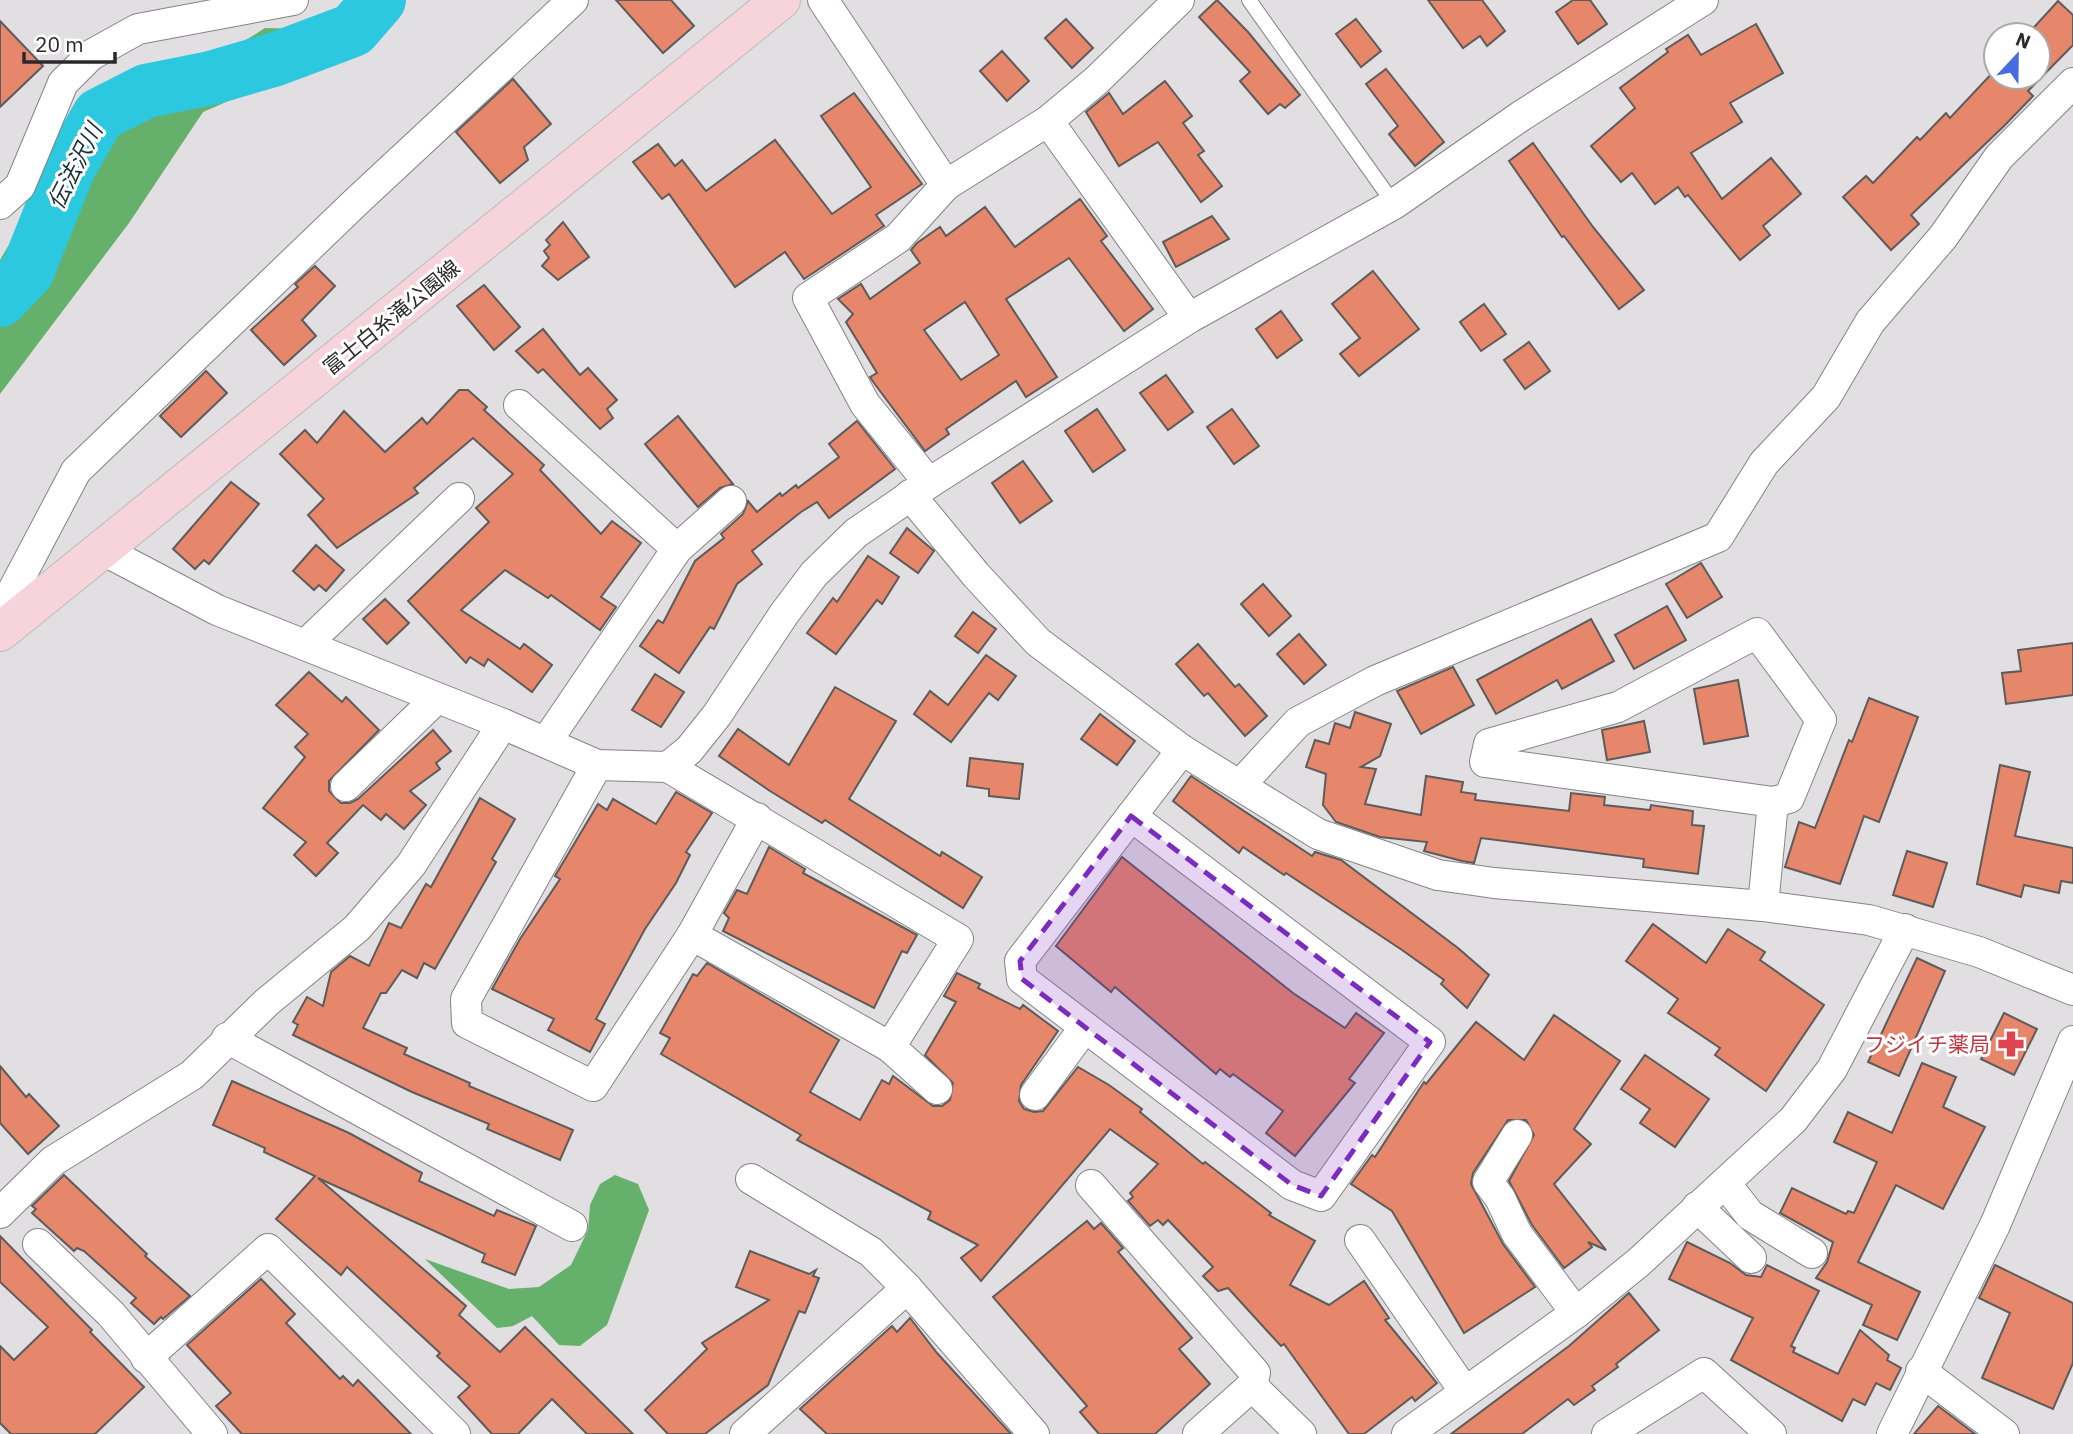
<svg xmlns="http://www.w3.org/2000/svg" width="2073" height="1434" font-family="'IBM Plex Sans','Noto Sans JP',sans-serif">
<rect width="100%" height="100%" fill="#e1dfe1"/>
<g fill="#65b16c">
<path d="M265,28L353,30L320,61L203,112L129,223L0,394V260L91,105L193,73Z"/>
<path d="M615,1175L638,1184L649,1210L607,1325L580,1346L559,1345L532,1316L513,1326L497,1328L425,1259L509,1289L539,1287L571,1265L588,1230L590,1205L600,1184Z"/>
</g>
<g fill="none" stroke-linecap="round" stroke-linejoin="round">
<path stroke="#2cc8e0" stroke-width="54" d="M0,300L27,272L69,167L99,115L146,91L211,78L276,59L353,30L379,0"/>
</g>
<g fill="#e6876b" stroke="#5e5b5b" stroke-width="2" fill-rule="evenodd">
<path d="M616,0H671L694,26L663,53Z"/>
<path d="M1217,0L1248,32L1300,95L1285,108L1280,104L1268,114L1240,81L1250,72L1199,17Z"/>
<path d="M1428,0H1482L1505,31L1487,46L1480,36L1463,48Z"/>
<path d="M1573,0H1590L1607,24L1578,44L1556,12Z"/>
<path d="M2058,1L2073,15V45L2028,91L2033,96L2005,125L1911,215L1919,224L1891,250L1843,197L1866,176L1873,183L1917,137L1920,140L1946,113L1950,118L1996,69V77H2038V35H2027Z"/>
<path d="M1066,19L1093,48L1072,68L1045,38Z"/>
<path d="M1356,19L1381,51L1361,67L1336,34Z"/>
<path d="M0,21L43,66L0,107Z"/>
<path d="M1756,24L1783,73L1730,103L1742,122L1691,153L1722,199L1771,158L1801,194L1763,226L1770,235L1740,260L1688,195L1685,197L1678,187L1655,204L1632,173L1621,182L1591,146L1635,108L1620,88L1668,52L1666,49L1688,35L1701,55Z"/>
<path d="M1002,51L1029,81L1007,101L980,71Z"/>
<path d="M1386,69L1444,142L1415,166L1389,134L1398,126L1366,84Z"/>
<path d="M513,79L551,124L524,147L528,160L500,183L456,132Z"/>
<path d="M1165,81L1192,116L1183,123L1204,151L1198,155L1222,186L1201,202L1158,142L1119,166L1086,112L1109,93L1123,114Z"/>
<path d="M854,93L922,184L876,215L884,226L804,279L785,252L735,287L669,194L662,199L633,162L658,144L675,166L682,160L706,191L775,140L832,214L871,187L821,116Z"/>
<path d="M1533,143L1593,227L1644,290L1619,309L1564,236L1562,237L1509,161Z"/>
<path d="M1080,199L1107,236L1101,241L1153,309L1124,331L1069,258L1006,299L1057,377L1026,397L1016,381L946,429L949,434L925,451L874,383L870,377L877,373L846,322L853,314L838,299L861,284L870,299L920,263L911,250L917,243L940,227L946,236L985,207L1015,247ZM965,302L999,355L961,380L924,330Z"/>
<path d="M1212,216L1229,239L1176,267L1163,242Z"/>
<path d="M563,222L589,257L558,280L542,266L549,258L544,251L550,245L546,240Z"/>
<path d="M315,266L335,286L302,320L316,336L284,365L251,330L298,287L295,284Z"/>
<path d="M1373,271L1419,329L1359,376L1340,354L1360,338L1332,304Z"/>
<path d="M484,285L520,327L494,350L457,306Z"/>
<path d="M1484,304L1506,334L1481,351L1460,322Z"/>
<path d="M1281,311L1302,340L1277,358L1256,329Z"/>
<path d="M543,329L580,375L588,368L617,400L607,409L613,418L600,429L543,369L538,373L516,351Z"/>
<path d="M1529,342L1550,371L1525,389L1504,360Z"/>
<path d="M206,371L227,393L181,437L160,416Z"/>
<path d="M1166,375L1193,412L1168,430L1140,393Z"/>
<path d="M459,390H468L487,407L484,410L544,465L540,470L601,534L612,521L641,543L601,597L616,607L600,630L551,595L548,598L505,570L461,610L520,649L524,644L552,665L532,692L488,659L484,666L470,657L466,663L408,601L489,522L476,508L513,474L473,438L414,488L418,493L337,548L308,515L324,499L280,454L305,430L317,443L344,411L385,452L422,418L427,424Z"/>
<path d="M1097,409L1125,450L1093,472L1065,431Z"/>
<path d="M1232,409L1259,446L1234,464L1207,427Z"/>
<path d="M678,416L733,484L720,488L698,507L645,444Z"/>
<path d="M857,421L895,469L829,518L817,502L801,512L752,551L762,564L737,584L714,629L710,627L679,673L640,646L658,620L663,623L695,561L724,538L721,534L743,514L748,501L757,512L780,493L782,496L796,485L798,488L839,457L829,444Z"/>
<path d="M1023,461L1052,501L1020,523L992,483Z"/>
<path d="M231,482L259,504L209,564L204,560L195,569L173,549Z"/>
<path d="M907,528L934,551L918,573L890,553Z"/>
<path d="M316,545L344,570L326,591L319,585L314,590L293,571Z"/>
<path d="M868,556L899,577L882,604L877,600L836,654L807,633L833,598L837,602Z"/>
<path d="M1701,563L1722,597L1687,618L1666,584Z"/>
<path d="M1263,584L1291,616L1269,636L1241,604Z"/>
<path d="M385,599L409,623L387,644L363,619Z"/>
<path d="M1667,606L1686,640L1634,669L1615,635Z"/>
<path d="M973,612L996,629L978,653L955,636Z"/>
<path d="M1591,619L1614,661L1562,689L1557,680L1496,714L1477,680Z"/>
<path d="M1299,634L1326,665L1304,684L1277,654Z"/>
<path d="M2073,643V695L2006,704L2002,673L2021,671L2018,650Z"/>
<path d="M1198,644L1235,687L1239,684L1267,716L1245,736L1208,693L1204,696L1176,664Z"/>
<path d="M986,655L1016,676L998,700L989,693L951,742L914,714L930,691L948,705Z"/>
<path d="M1453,667L1474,705L1421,734L1397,691Z"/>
<path d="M309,672L342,702L346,697L379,730L329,781V791L341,803H350L358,799L433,730L451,751L436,763L440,769L410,791L426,805L404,829L386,814L381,820L363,805L327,843L338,853L316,876L294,855L306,842L263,808L305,757L295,747L308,734L276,705Z"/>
<path d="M655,674L684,692L661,727L632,710Z"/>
<path d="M1738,680L1748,736L1704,744L1694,689Z"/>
<path d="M835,687L896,721L849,799L940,856L942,852L982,877L963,908L825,820L822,823L770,791L719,756L738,729L789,765Z"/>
<path d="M1869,698L1918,717L1879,822L1864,816L1840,884L1785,867L1799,822L1815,828L1849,740L1852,742Z"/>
<path d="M1355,712L1391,724L1380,756L1361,767L1376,769L1365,804L1421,815L1426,776L1463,782L1461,792L1476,794L1475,800L1569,811L1571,793L1605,797L1604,805L1650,810L1651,805L1693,811L1692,825L1704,826L1698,874L1643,867L1644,859L1481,838L1474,863L1462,861L1424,851L1427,842L1380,837L1336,822L1323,805L1326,774L1306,767L1315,740L1329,744L1335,723L1350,728Z"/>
<path d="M1100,714L1135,741L1117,765L1081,739Z"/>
<path d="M1644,721L1650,752L1607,760L1602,730Z"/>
<path d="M970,758L1023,764L1019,799L989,796V789L967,786Z"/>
<path d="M2000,765L2030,772L2015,836L2073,848V883L2061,881L2059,893L2024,885L2021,897L1977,884Z"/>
<path d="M1191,776L1312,856L1315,852L1341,860L1458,948L1489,975L1467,1008L1441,984L1444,980L1402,950L1286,873L1284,875L1243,847L1239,853L1173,801Z"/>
<path d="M676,792L712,813L686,852L690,855L676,883L645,929L596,1019L605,1024L590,1052L548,1030L554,1019L492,989L520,939L560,879L555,876L598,804L607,810L613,799L656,824Z"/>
<path d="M480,798L515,819L492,859L496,862L435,969L424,963L417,978L402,970L386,993H381L363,1028L407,1048L404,1054L470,1083L469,1086L573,1130L560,1160L487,1129L489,1124L412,1092L293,1035L298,1025L293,1022L307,997L323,1006L331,972L350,956L369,966L389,923L401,928L426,884L431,887Z"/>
<path d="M769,847L805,869L803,873L917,935L907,953L902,951L874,1008L723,931L729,918L724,913L737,890L747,894Z"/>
<path d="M1907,851L1947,863L1933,907L1893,895Z"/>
<path d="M1122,857L1293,993L1345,1028L1356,1013L1384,1033L1349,1079L1355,1083L1295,1156L1266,1133L1283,1111L1233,1074L1230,1077L1220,1069L1216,1074L1115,987L1111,992L1056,946Z"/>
<path d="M1653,924L1706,963L1728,929L1765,952L1760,960L1824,1005L1766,1091L1715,1055L1720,1048L1668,1013L1678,999L1626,961Z"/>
<path d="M1917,958L1945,971L1899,1076L1868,1062Z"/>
<path d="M707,963L839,1040L810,1092L860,1120L882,1080L889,1084L893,1076L933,1106H942L950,1100L953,1083L925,1055L956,1002L944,996L957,973L980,984L978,988L1020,1009L1023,1005L1058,1031L1021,1085L1019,1101L1024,1109L1034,1112L1043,1111L1078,1067L1109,1085L1142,1109L1140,1112L1203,1164L1205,1162L1271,1213L1269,1215L1315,1241L1290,1285L1329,1305L1364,1281L1389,1318L1385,1320L1437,1383L1415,1401L1412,1397L1364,1434H1349L1284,1344L1281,1346L1228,1288L1218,1291L1203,1276L1213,1267L1168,1220L1163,1225L1158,1220L1150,1226L1128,1201L1133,1197L1130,1193L1158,1164L1110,1129L981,1281L961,1258L978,1245L928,1219L931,1212L797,1140L801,1135L661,1054L670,1038L660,1033L693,974L697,976Z"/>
<path d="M2004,1013L2037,1029L2014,1075L1981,1059Z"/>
<path d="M1554,1015L1620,1061L1574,1129L1591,1144L1554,1184L1606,1250L1588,1242L1592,1247L1564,1268L1532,1225L1509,1181L1534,1135L1526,1120H1508L1473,1173L1471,1184L1503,1244L1535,1287L1464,1333L1392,1211L1351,1184L1372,1155L1375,1157L1424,1082L1426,1084L1476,1022L1524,1060Z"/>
<path d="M1645,1055L1709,1099L1675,1147L1640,1123L1650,1109L1621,1089Z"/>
<path d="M1922,1063L1956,1077L1943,1107L1985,1127L1943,1209L1896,1185L1858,1262L1920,1292L1897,1340L1863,1325L1872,1305L1816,1278L1827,1262L1833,1242L1780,1213L1792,1188L1846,1214L1848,1211L1854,1213L1877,1162L1834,1142L1848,1112L1892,1133Z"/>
<path d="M0,1066L26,1097L29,1094L59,1126L28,1154L0,1123Z"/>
<path d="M232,1081L349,1133L422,1173L419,1181L494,1216L497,1210L536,1226L515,1275L482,1262L485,1254L318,1178L466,1306L459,1315L500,1352L525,1327L633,1434H587L552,1399L518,1434H492L458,1397L470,1386L437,1356L440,1353L347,1267L341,1275L276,1219L315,1176L264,1152L265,1148L213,1125Z"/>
<path d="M64,1175L147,1254L145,1256L190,1296L163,1319L161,1317L154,1324L131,1303L136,1298L84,1251L77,1248L74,1251L32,1213L36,1209L32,1206Z"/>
<path d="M1087,1221L1094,1229L1101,1223L1123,1248L1118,1252L1192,1338L1179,1349L1210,1384L1155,1434H1099L1080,1412L1087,1406L993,1297Z"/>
<path d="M0,1236L92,1330L90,1332L144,1387L95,1434H11L0,1423V1346L14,1360L48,1327L0,1282Z"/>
<path d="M1687,1242L1730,1263L1746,1275L1761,1277L1767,1265L1819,1291L1791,1346L1795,1348L1793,1352L1838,1374L1860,1330L1889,1355L1887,1360L1901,1368L1890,1390L1876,1383L1865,1405L1853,1399L1842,1421L1731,1360L1753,1318L1669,1279Z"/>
<path d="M750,1251L809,1274L816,1270L813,1276L819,1278L805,1313L799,1311L768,1385L705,1434H668L645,1410L707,1349L702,1343L769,1300L736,1287Z"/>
<path d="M1995,1265L2073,1303V1363L2053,1409L1982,1378L2010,1313L1979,1298Z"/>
<path d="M261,1279L295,1314L286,1323L340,1379L343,1376L353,1386L358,1380L411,1434H242L216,1406L231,1393L187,1345Z"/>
<path d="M1629,1293L1659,1330L1616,1364L1618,1367L1592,1386L1595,1390L1574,1405L1568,1399L1522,1434H1451L1569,1346Z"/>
<path d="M910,1318L937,1353L1011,1434H827L800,1409L892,1326L897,1332Z"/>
<path d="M1938,1406L1975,1434H1914Z"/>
</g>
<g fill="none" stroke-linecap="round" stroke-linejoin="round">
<g stroke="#858385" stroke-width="16">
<path id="lane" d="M1249,0L1394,204"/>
</g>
<g stroke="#858385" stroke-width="32">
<g id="street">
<path d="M823,0L946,185L1048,121L1097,80L1179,0"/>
<path d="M1048,121L1189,318"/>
<path d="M0,204L20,186L63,83L91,55L138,29L293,0"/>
<path d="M519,405L677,549"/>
<path d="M929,483L865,404L808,298L898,238L946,185"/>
<path d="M910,495L976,575L1038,642L1182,750L1318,834L1438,875L1494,883L1763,906L1869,920L1979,952L2073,990"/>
<path d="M103,550L217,610L503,724L597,765L668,767L689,750L717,715L784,614L814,574L856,533L929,483L1189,318L1394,204L1521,116L1703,0"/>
<path d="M0,615L76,471L357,201L573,0"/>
<path d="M306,644L459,498"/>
<path d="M546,742L677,549L731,501"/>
<path d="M597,765L466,999L467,1023L593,1086L692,935L757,818"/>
<path d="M668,767L958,939L890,1047L692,935"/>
<path d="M1241,784L1298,722L1375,681L1718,537L1764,463L1826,397L1870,322L1943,237L1999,157L2073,83"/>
<path d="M346,786L436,699"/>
<path d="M1131,816L1430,1042L1321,1196L1292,1185L1022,979L1020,961L1182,750"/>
<path d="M1763,906L1773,802L1789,798L1821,720L1757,633L1618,707L1489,744L1485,762L1773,802"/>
<path d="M227,1038L572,1226"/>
<path d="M890,1047L937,1089"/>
<path d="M1035,1095L1085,1027"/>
<path d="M1517,1135L1488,1182L1500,1198L1517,1234L1576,1313"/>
<path d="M751,1179L871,1252L907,1288"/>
<path d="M1725,1183L1750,1215L1812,1253"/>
<path d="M1091,1185L1255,1373L1252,1386"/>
<path d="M1697,1207L1751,1258"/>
<path d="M0,1213L53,1161L192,1075L267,1002L357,928L411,865L503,724"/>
<path d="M1360,1240L1465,1392"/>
<path d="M38,1244L111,1314L212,1434"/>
<path d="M146,1358L268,1249L455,1434"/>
<path d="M1921,1371L2004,1434"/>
<path d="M745,1434L907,1288L1034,1434"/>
<path d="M1198,1434L1252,1386L1301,1434"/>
<path d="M1407,1434L1576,1313L1639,1262L1793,1120L1832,1069L1905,929"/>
<path d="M1607,1434L1704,1373L1771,1434"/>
<path d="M1892,1434L1995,1225L2073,1041"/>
</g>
</g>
<g stroke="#bbb" stroke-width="40">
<path id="primary" d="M0,632L781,0"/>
</g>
<use href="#lane" stroke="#fff" stroke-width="14"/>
<use href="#street" stroke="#fff" stroke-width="30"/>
<use href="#primary" stroke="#f7d4dc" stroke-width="38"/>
</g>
<path fill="#7b2cbf" fill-opacity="0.2" stroke="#7b2cbf" stroke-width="5" stroke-dasharray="14 9" stroke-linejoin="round" d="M1131,816L1430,1042L1321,1196L1292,1185L1022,979L1020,961Z"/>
<defs>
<g id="pharmacy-bare" transform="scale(2.1)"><path d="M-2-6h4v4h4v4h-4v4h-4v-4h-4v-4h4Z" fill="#e0444e" stroke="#fff" stroke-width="2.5" paint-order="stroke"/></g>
</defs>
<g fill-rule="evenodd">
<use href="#pharmacy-bare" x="2011" y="1044"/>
</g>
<g text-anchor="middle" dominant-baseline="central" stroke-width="6" stroke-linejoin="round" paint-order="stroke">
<g font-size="21" fill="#2b2a2b" stroke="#fff">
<text transform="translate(391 317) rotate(-39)">富士白糸滝公園線</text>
</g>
<g font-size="21" fill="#be3a42" stroke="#fff" text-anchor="end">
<text x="1990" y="1044">フジイチ薬局</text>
</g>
<g font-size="23" font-style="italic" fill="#1a3237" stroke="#fff">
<text transform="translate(74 166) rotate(-63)">伝法沢川</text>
</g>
</g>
<g transform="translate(2017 56) rotate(22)"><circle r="33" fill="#ffffff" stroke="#aaaaaa" stroke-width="2"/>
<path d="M0-5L12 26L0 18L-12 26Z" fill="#476cdf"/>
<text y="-10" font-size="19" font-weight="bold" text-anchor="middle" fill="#2b2a2b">N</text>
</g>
<path d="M24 52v10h91v-10" fill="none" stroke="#2b2a2b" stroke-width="3.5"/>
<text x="35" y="52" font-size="21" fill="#2b2a2b" stroke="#ffffff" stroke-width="5" paint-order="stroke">20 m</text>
</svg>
